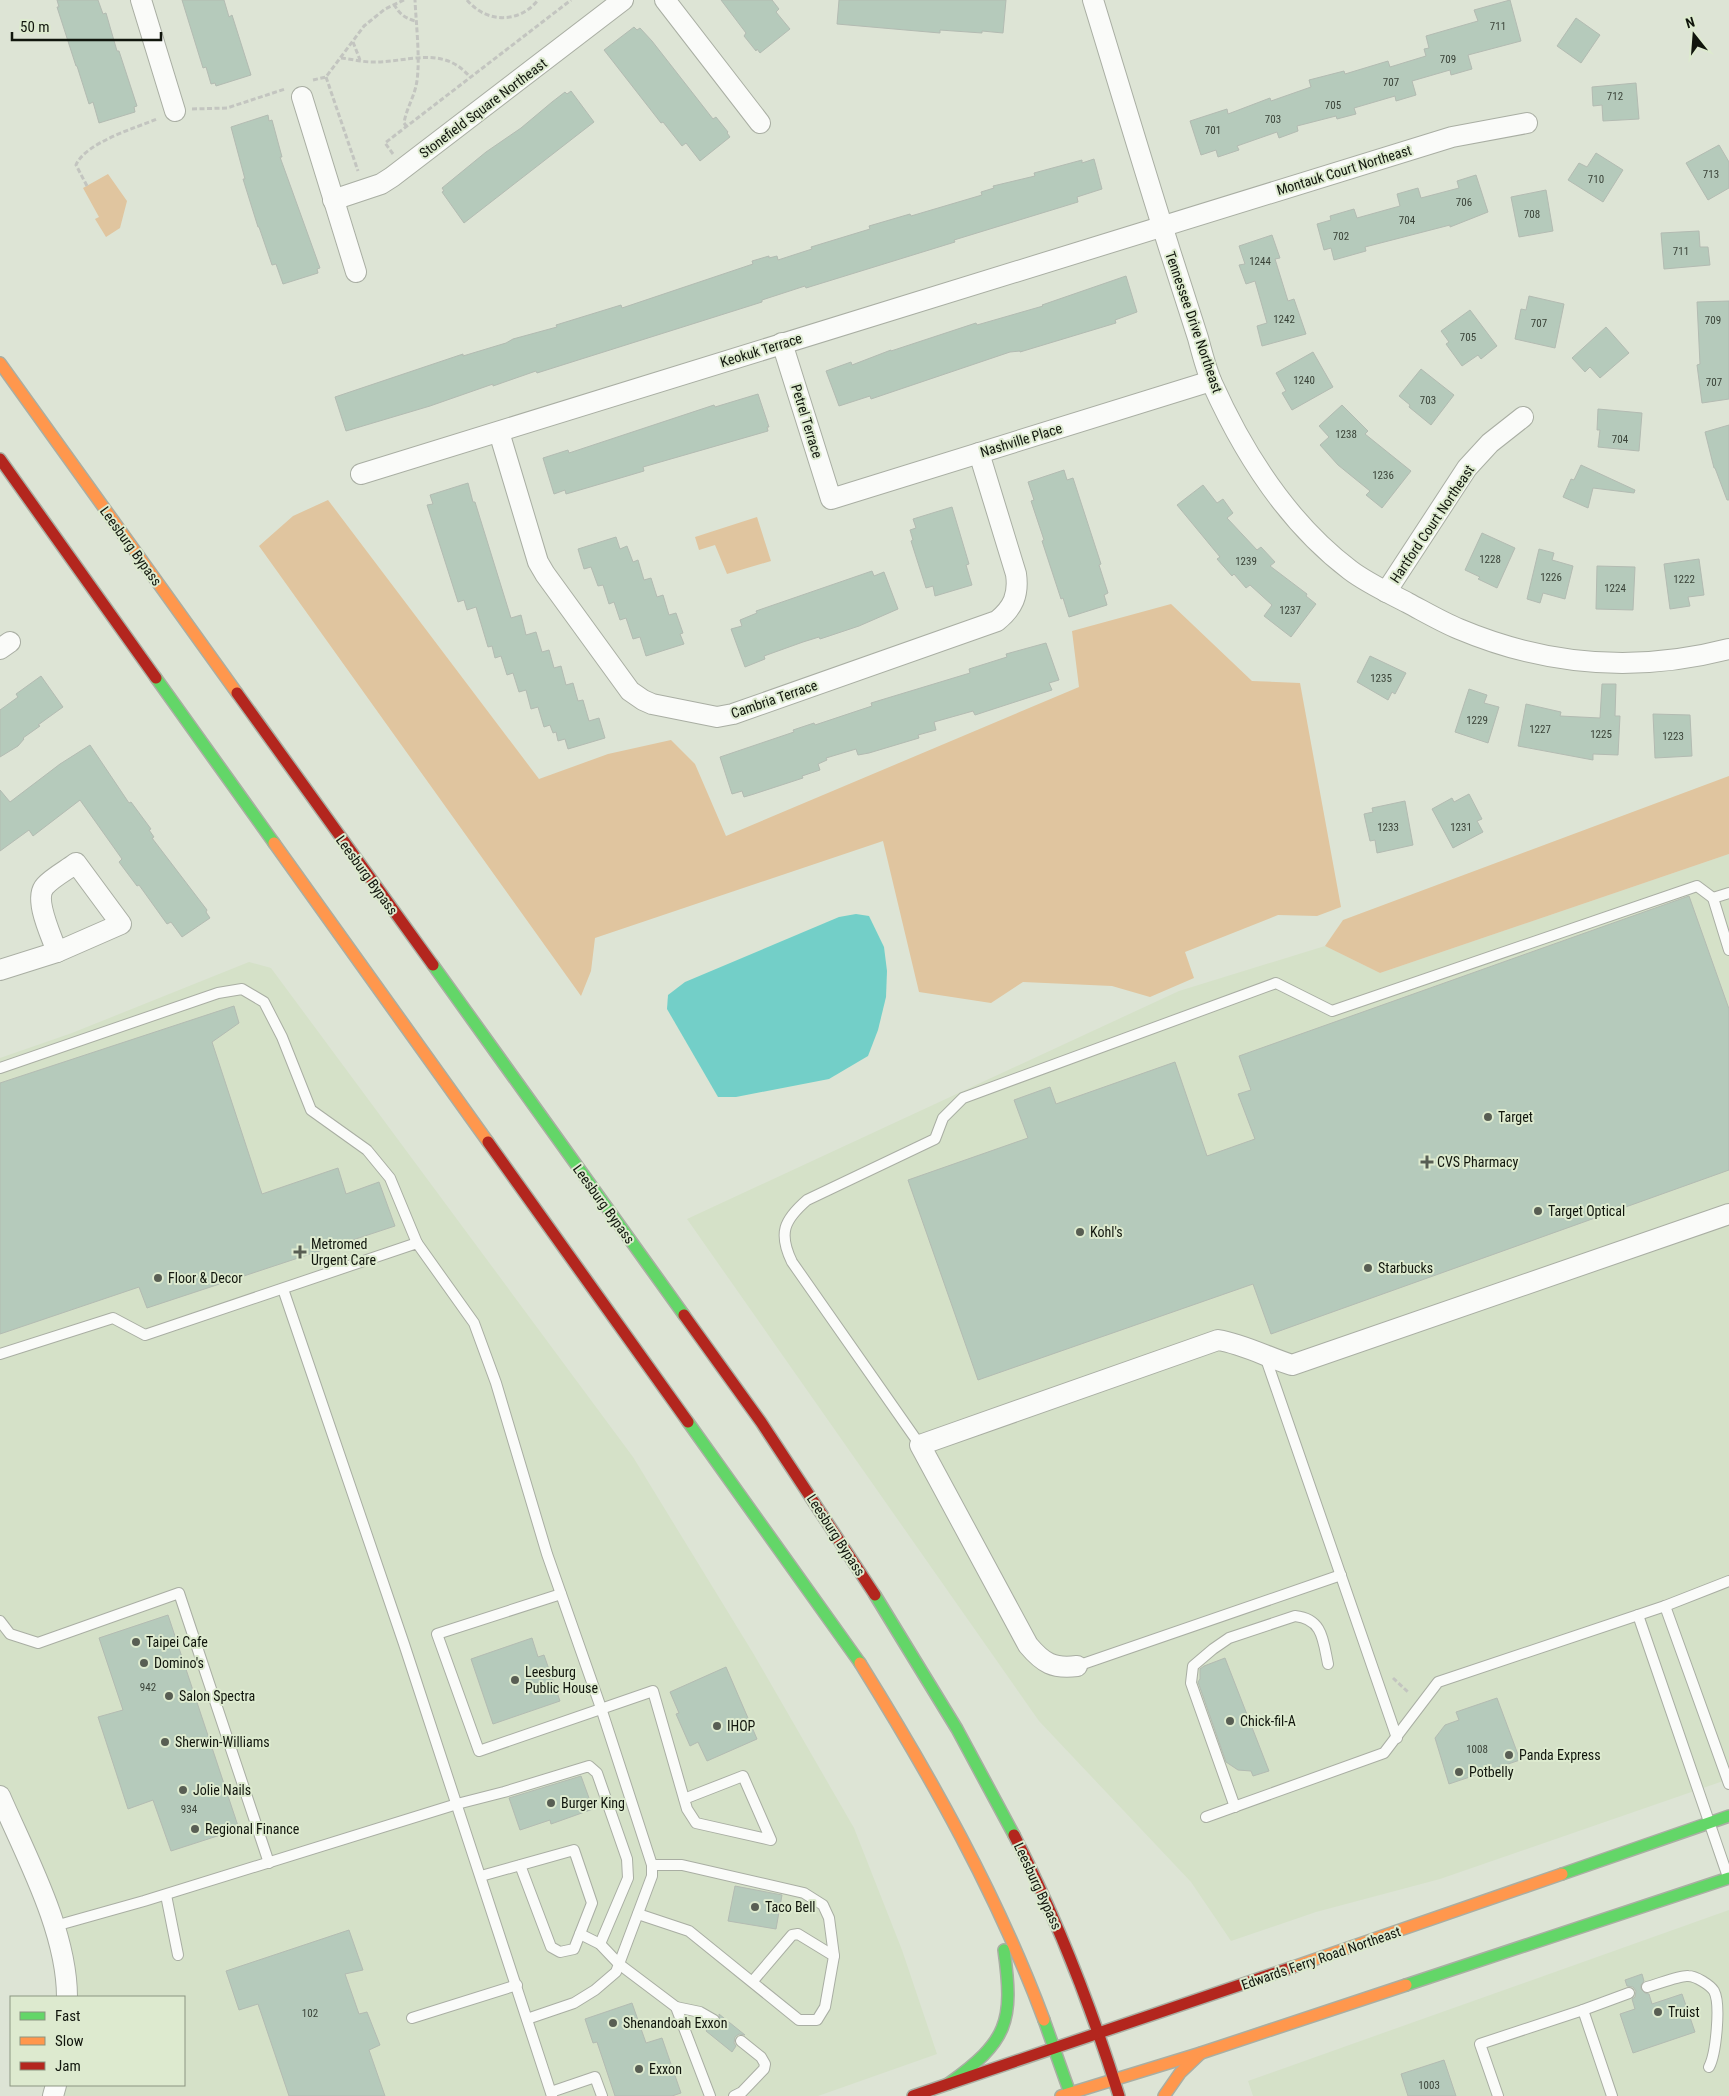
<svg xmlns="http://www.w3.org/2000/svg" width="1729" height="2096" font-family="'Roboto Condensed',sans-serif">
<rect width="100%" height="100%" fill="#dde4d5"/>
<g fill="#d5e1c8">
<path d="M1729,854V1779L1440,1879L1316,1912L1231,1941L1191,1882L1039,1721L687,1219L1179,991L1325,946L1380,973Z"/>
<path d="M249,962L271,968L633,1457L753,1653L854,1828L902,1950L937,2054L818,2096H53L56,2085H184V1997H67V1992L0,1796V1058L72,1033Z"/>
<path d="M1729,1910V2096H1253L1248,2081Z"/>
</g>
<g fill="#e0c59f">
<path d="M108,174L127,201L120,228L106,237L95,219L99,217L83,188Z"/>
<path d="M328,500L539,779L608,754L671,740L695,764L726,836L1079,687L1072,631L1171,604L1252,681L1300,683L1341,907L1317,916L1278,915L1185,952L1194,978L1150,997L1112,986L1023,982L991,1003L919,992L883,841L595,938L591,971L581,996L259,546L293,516Z"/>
<path d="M757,517L771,561L727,574L715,545L699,550L695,537Z"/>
<path d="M1729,776V854L1380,973L1325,946L1343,920Z"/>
</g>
<path fill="#73cfc8" d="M856,914L869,916L884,947L887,971L886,997L878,1030L868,1056L829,1079L736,1097H718L667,1009L668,995L685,982L839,917Z"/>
<g fill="#b5cabb" stroke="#b3bbb2">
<path d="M57,0H98L103,14L106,13L117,51H119L137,106L134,107L135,112L99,123L93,102L89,104L77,66H76L57,7H59Z"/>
<path d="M182,0H224L229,17L232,15L251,75L216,86L215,83L211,84L206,67L203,68Z"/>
<path d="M721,0H772L779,9L776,12L790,29L760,53L757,49L756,51L744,36L746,33Z"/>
<path d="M839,0H1006L1003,33L982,31V33L940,30V33L837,24Z"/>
<path d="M1510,0L1521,41L1468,55L1472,69L1451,75L1450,70L1412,81L1416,95L1396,101L1395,96L1354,108L1356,114L1337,119L1336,116L1297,126L1298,131L1279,138L1277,132L1237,146L1239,150L1218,157L1216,150L1201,155L1190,121L1227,109L1228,114L1270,98L1271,101L1311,87L1309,80L1344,71L1345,74L1388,61L1390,67L1426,56L1424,49L1429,48L1426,36L1478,21L1474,10Z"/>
<path d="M1576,18L1600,35L1581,63L1557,46Z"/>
<path d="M634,27L637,30L640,28L652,41L713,119L716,117L728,132L727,133L730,137L700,161L686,143L682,146L663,122L661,123L604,50Z"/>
<path d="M1636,83L1639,119L1603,121L1602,105L1593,106L1592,87Z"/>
<path d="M571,91L594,122L464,223L442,192L444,191L442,188L486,152L521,128L552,102L565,92L567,94Z"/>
<path d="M268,115L269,121L272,120L282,157H280L320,268L317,269L318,273L283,284L276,264L272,265L259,227H258L243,179H245L231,127Z"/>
<path d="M1719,145L1729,162V188L1708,200L1686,163Z"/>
<path d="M1596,153L1623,170L1603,202L1568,180L1579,163L1587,167Z"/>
<path d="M1094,159L1102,189L1077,197L1078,202L954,240L955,242L806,288L805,286L762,300V302L537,373L536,371L493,386V384L430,406L346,431L335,397L463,354V356L506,343L513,339L557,327L556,325L621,305L622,308L753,264L752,261L769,256V258L777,256L778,260L812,249L811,247L870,229L869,226L910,214L911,216L982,195L981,192L994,188L993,186L1035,176L1034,173L1082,160V163Z"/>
<path d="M1476,175L1488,212L1450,227V225L1365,247L1366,251L1334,260L1331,248L1324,250L1317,224L1331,220L1330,216L1354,209L1357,218L1400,206L1397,194L1418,188L1421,198L1459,188L1457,181Z"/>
<path d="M1546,190L1553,231L1519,237L1511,197Z"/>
<path d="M1699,231L1700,247H1708L1710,265L1664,269L1661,233Z"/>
<path d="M1272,235L1280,258L1275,259L1288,301L1294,299L1306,334L1262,346L1257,326L1267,323L1255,281L1246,284L1239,265L1245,264L1239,246Z"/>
<path d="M1126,276L1137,312L1115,320L1116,323L1020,352V351L1010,352L871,399L870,396L839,406L826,371L851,362L852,365L891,350V351L976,323L977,325L1043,306L1042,305Z"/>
<path d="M1529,296L1564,304L1555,348L1515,339L1521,309L1526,310Z"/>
<path d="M1729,301V399L1702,403L1697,365L1700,364L1697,302Z"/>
<path d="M1470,310L1497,346L1481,359L1478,355L1462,366L1446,344L1449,342L1441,331Z"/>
<path d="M1606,327L1629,353L1600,378L1590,367L1585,372L1572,358Z"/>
<path d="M1313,352L1333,387L1292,410L1282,393L1286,391L1276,373Z"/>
<path d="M1421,369L1454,395L1431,425L1409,407L1410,405L1399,396Z"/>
<path d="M758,394L769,427H767L768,431L643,467L644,471L590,487L566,494L565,490L554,494L543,458L568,450L569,453L714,405L715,407Z"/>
<path d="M1342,405L1368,431L1365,434L1411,471L1382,508L1366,495L1370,491L1338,465L1320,445L1329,437L1319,426Z"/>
<path d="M1598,409L1642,413L1639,451L1598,447L1600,430H1597Z"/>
<path d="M1729,425V500H1727L1715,468H1714L1705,432Z"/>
<path d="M1581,465L1635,490L1634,493L1593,488L1588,508L1563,497L1571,479L1574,480Z"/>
<path d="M1064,470L1067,480L1073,478L1101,564L1099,565L1108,593L1104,595L1107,605L1069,617L1063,598L1061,599L1042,541L1044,540L1031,501L1034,500L1028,482Z"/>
<path d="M468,483L473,502H475L511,618L521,615L526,635L536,632L542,652L549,650L554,668L561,666L566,685L573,683L578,701L583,700L589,721L599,718L605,738L568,749L565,739L558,741L556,732L553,733L550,725L544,727L538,707L531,709L526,690L519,692L513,673L507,675L501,656L495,658L492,646L488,647L476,607L467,610L464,600L458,602L427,505L433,504L430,495Z"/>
<path d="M1203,485L1217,503L1223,499L1233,513L1227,518L1257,550L1261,547L1275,562L1270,566L1307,594L1306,596L1316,604L1291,637L1264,616L1272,605L1250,585L1246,588L1234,574L1232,576L1217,559L1220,557L1177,505Z"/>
<path d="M952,507L969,564L966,565L972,585L935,596L933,586L926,588L911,541L913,540L910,530L916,528L913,519Z"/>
<path d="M1482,533L1515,548L1497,588L1478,579L1480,577L1465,570Z"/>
<path d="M616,537L620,549L627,546L633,562L638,560L644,580L651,578L657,597L663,595L669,615L676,613L683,633L680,634L684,644L646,656L640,637L633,639L626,618L620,620L614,602L609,604L603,585L598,586L591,567L584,569L578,549Z"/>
<path d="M1539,549L1554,553L1552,560L1573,566L1565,599L1543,593L1540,603L1527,599Z"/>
<path d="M1699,559L1704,595L1688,597L1690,606L1670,609L1664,564Z"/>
<path d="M1597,566L1635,567L1633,610L1596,609Z"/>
<path d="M872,571L874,576L884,572L898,609L859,626L820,639L819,637L803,642L764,656L765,659L745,667L731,629L742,626L740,620L757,613L756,611Z"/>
<path d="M1046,643L1059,680L1049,683L1052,690L975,715L973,711L934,722L936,730L918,735L919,738L869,753L858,755L856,749L826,758L827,760L818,764L820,770L802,776L803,778L754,794L744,797L742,791L732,794L720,757L794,732L793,730L814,723L815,725L872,706L871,703L970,673L969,669L1007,657L1006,654Z"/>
<path d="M1370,656L1406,673L1395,694L1392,692L1388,700L1357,682Z"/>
<path d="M41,676L63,707L38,725L40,726L23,738L24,739L18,746L0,757V710L18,697L16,694Z"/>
<path d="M1602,684H1616L1615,716H1620L1618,755L1593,754V760L1518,746L1526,704L1561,712L1560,716L1600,718Z"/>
<path d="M1469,689L1487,695L1484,703L1499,707L1488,743L1455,732Z"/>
<path d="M1653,714L1690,715L1692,756L1655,758Z"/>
<path d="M90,745L129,803L131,802L151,829L149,830L154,837L152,838L207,910L206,912L210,918L182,937L171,922L167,924L139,885L137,886L119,862L122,859L80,800L33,836L29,830L0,851V790L10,802L60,764Z"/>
<path d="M1469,794L1482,819L1477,821L1483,832L1453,848L1432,809L1452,798L1454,802Z"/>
<path d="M1405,801L1413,845L1377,853L1375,840L1370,841L1364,814L1373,812L1372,808Z"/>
<path d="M1689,896L1729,1009V1170L1271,1334L1253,1284L978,1380L908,1180L1028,1138L1014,1100L1050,1087L1056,1104L1175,1062L1207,1156L1255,1139L1238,1094L1251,1090L1239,1056Z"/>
<path d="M234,1006L239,1023L212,1042L262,1194L338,1168L346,1194L379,1182L395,1226L147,1308L139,1287L0,1334V1083Z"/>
<path d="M168,1615L239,1829L171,1851L153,1800L128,1809L98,1717L123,1710L99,1638Z"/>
<path d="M532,1638L538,1657L544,1655L560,1701L493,1724L471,1659Z"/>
<path d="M1225,1658L1269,1771L1253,1776L1251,1771L1238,1770L1226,1762L1198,1682L1200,1679V1669L1204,1666Z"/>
<path d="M726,1667L757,1739L707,1761L698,1742L690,1746L676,1714L679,1713L670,1692Z"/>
<path d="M1497,1698L1520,1760L1449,1784L1435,1738L1445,1725L1459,1720L1456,1712Z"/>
<path d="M581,1776L593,1809L551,1824L550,1820L520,1830L509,1798Z"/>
<path d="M735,1886L782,1895L776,1929L728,1921Z"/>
<path d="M349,1930L363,1970L345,1974L359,2014L367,2012L380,2045L369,2050L385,2096H289L258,2004L239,2010L226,1971Z"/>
<path d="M1642,1974L1644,1981L1641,1985V1989L1645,1993L1649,1994L1652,2004L1682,1994L1695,2032L1633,2053L1620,2014L1635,2009L1632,1999L1635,1997L1636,1991L1633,1987L1627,1986L1625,1980Z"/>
<path d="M632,2003L646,2043L662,2038L681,2093L672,2096H615L597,2042L593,2043L585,2019Z"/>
<path d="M719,2014L745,2035L739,2034L735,2037L734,2043L736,2046L732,2052L706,2031L710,2026L715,2027L720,2024Z"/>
<path d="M1444,2060L1456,2096H1408L1401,2074Z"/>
</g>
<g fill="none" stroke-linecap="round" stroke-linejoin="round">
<g stroke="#a9aea3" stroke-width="12">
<g id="lane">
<path d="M1729,893L1713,898L1729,950"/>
<path d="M0,1068L218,993L242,989L264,1002L282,1037L311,1110L367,1150L390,1178L417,1243"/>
<path d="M283,1289L404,1644L552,2096"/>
<path d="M0,1354L113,1318L145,1335L417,1243L474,1323L496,1383L547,1554L601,1708L652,1865V1876L616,1972L595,1990L574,2003L527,2019"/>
<path d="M1265,1356L1397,1738"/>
<path d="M920,1445L792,1262C778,1233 784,1220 807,1200L935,1139L943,1118L963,1098L1276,983L1332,1011L1697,886L1713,898"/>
<path d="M561,1594L437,1634L479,1751L653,1691L687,1809L696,1823L771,1840L743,1776L684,1799"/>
<path d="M1665,1606L1729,1784"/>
<path d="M1638,1615L1728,1877"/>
<path d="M0,1621L10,1634L38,1643L179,1593L269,1863"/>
<path d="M1077,1666L1341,1575"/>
<path d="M1235,1807L1191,1683L1193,1666L1213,1649L1229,1638L1295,1616C1323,1619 1323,1640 1328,1664"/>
<path d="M1206,1817L1384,1753L1438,1682L1665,1606L1729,1581"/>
<path d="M652,1865H682L804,1893L823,1905L829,1918L834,1956"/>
<path d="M481,1876L574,1850L592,1903L574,1949L560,1952L551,1947L520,1865"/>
<path d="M166,1895L178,1955"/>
<path d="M638,1914L689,1931L799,2020H817L825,2007L834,1956L798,1934L792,1935L752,1982"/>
<path d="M55,1926L144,1901L457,1804L504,1792L589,1766L597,1773L627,1859L628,1878L600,1944"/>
<path d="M580,1934L600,1944L619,1964L676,2007L710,2096"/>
<path d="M1647,1987C1656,1985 1680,1975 1688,1976C1696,1976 1710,1985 1714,1991C1721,2004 1716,2054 1709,2067"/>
<path d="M676,2007L700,2012L714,2020"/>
<path d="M1583,2010L1629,1993"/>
<path d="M412,2018L517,1985"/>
<path d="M551,2092L595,2077L602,2096"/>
<path d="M734,2096L742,2092L764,2069L765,2064L761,2057L741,2041"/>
<path d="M1498,2096L1480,2044L1583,2010L1612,2096"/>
</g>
</g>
<g stroke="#a9aea3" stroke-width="22">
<g id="street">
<path d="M141,0L175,111"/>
<path d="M665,0L760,123"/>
<path d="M1093,0C1119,85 1144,169 1171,254C1180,282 1189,310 1198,338C1202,353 1206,369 1212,383C1243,452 1288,523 1350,570C1367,583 1389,593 1408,603C1425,612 1442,622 1459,629C1547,666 1637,673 1729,649"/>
<path d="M302,97L356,272"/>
<path d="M333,200L381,184L392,177L623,0"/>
<path d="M782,343L831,499L1211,381"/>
<path d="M499,432L538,562L545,574L630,691L643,700L652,704L717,717L733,714L997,621C1013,608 1019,595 1016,574L979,453"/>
<path d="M361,474L1452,137L1527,123"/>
<path d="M1386,592L1467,468L1490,443L1523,417"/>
<path d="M0,649L10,642"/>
<path d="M76,863L121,924L57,952C52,937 33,899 45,886C53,877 67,870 76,863Z"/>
<path d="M0,970L57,952"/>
<path d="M1077,1666C1053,1669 1043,1663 1028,1645L920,1445L1218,1340C1243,1344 1267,1357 1292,1365L1729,1214"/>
<path d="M0,1796C26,1856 67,1931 67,1997"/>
<path d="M53,2096L56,2085"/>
</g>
</g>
<g stroke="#a9aea3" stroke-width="14">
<g id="fast">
<path d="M156,678L274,843"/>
<path d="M433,965L684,1315"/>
<path d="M688,1422L860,1663"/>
<path d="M875,1595L957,1729L1014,1835"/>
<path d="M1562,1874L1729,1816"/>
<path d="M1406,1985L1729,1878"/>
<path d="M1044,2020L1071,2096"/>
<path d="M948,2084C1008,2041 1014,2022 1004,1950"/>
</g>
</g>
<g stroke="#a9aea3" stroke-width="14">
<g id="slow">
<path d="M0,363L237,693"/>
<path d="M274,843L488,1142"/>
<path d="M860,1663C931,1777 997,1894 1044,2020"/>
<path d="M1293,1967L1562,1874"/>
<path d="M1061,2096L1201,2053L1406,1985"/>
<path d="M1164,2096L1180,2073L1201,2053"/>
</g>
</g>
<g stroke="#a9aea3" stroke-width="14">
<g id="jam">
<path d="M0,459L156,678"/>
<path d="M237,693L433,965"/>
<path d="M488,1142L688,1422"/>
<path d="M684,1315L761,1422L875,1595"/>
<path d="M1014,1835C1057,1919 1091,2006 1119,2096"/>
<path d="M913,2096L1293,1967"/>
</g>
</g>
<g stroke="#c3c5c0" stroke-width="3" stroke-dasharray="5 2.5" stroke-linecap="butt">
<path d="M467,0C486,23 519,24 538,0"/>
<path d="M394,4C399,14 405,18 415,21"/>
<path d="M353,42L360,60"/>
<path d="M341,58C351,59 362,62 372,62C407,63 442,44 470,77"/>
<path d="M326,77L358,171"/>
<path d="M313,80L326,77L364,26L385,9L404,0"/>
<path d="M192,109L227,108L285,89"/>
<path d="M407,127L404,123C406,110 413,99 416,86C421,64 416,24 415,0"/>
<path d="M393,154L385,143L571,0"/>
<path d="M87,186L76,165C85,143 135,128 157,119"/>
<path d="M1393,1678L1408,1692"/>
</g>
<use href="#lane" stroke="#fafbf9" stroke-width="10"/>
<use href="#street" stroke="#fafbf9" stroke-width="20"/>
<use href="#fast" stroke="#63d668" stroke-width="11"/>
<use href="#slow" stroke="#ff974d" stroke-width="11"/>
<use href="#jam" stroke="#b3261e" stroke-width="11"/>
</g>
<g fill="#585e53" stroke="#ddeacf" stroke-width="2">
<circle cx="1488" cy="1117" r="5"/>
<path d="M1424.5 1154.5h5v5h5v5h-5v5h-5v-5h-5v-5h5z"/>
<circle cx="1538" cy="1211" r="5"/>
<circle cx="1080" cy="1232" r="5"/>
<path d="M297.5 1244.5h5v5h5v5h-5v5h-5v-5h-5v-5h5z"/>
<circle cx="1368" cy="1268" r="5"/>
<circle cx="158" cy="1278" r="5"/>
<circle cx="136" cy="1642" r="5"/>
<circle cx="144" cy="1663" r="5"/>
<circle cx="515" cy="1680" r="5"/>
<circle cx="169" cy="1696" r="5"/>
<circle cx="1230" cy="1721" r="5"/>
<circle cx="717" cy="1726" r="5"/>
<circle cx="165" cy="1742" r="5"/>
<circle cx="1509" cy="1755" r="5"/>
<circle cx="1459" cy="1772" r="5"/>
<circle cx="183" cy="1790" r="5"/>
<circle cx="551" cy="1803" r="5"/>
<circle cx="195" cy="1829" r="5"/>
<circle cx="755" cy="1907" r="5"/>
<circle cx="1658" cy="2012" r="5"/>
<circle cx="613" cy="2023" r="5"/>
<circle cx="639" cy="2069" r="5"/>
</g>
<g text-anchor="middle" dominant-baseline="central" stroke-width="4" stroke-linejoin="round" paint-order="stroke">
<g font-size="11" fill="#3a4338">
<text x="1498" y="26">711</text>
<text x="1448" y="59">709</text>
<text x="1391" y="82">707</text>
<text x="1615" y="96">712</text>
<text x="1333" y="105">705</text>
<text x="1273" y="119">703</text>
<text x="1213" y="130">701</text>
<text x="1711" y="174">713</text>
<text x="1596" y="179">710</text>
<text x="1464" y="202">706</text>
<text x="1532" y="214">708</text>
<text x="1407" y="220">704</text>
<text x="1341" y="236">702</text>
<text x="1681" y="251">711</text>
<text x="1260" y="261">1244</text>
<text x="1284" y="319">1242</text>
<text x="1713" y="320">709</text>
<text x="1539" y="323">707</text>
<text x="1468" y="337">705</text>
<text x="1304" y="380">1240</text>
<text x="1714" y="382">707</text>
<text x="1428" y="400">703</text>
<text x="1346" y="434">1238</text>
<text x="1620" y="439">704</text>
<text x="1383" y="475">1236</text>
<text x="1490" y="559">1228</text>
<text x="1246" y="561">1239</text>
<text x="1551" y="577">1226</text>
<text x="1684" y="579">1222</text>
<text x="1615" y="588">1224</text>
<text x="1290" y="610">1237</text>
<text x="1381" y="678">1235</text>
<text x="1477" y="720">1229</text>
<text x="1540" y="729">1227</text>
<text x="1601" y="734">1225</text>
<text x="1673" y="736">1223</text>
<text x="1388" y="827">1233</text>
<text x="1461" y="827">1231</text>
<text x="148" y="1687">942</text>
<text x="1477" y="1749">1008</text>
<text x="189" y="1809">934</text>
<text x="310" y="2013">102</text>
<text x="1429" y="2085">1003</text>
</g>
<g font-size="14" fill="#11160d" stroke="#ddeacf">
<text transform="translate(483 108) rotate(-37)">Stonefield Square Northeast</text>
<text transform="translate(1344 170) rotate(-17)">Montauk Court Northeast</text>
<text transform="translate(1194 322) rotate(71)">Tennessee Drive Northeast</text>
<text transform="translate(761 350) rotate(-17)">Keokuk Terrace</text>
<text transform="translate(807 421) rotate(73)">Petrel Terrace</text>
<text transform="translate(1021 440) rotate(-17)">Nashville Place</text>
<text transform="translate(1432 524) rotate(-56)">Hartford Court Northeast</text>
<text transform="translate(131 546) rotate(54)">Leesburg Bypass</text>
<text transform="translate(774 699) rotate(-19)">Cambria Terrace</text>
<text transform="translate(367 875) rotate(54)">Leesburg Bypass</text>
<text transform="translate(604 1204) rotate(54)">Leesburg Bypass</text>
<text transform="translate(836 1535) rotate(57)">Leesburg Bypass</text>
<text transform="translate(1038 1886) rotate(65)">Leesburg Bypass</text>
<text transform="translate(1321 1958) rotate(-19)">Edwards Ferry Road Northeast</text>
</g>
<g font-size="14" fill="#11160d" stroke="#ddeacf" text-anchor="start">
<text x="1498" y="1117">Target</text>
<text x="1437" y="1162">CVS Pharmacy</text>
<text x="1548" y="1211">Target Optical</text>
<text x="1090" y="1232">Kohl's</text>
<text x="311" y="1244">Metromed<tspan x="311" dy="16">Urgent Care</tspan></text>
<text x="1378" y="1268">Starbucks</text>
<text x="168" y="1278">Floor &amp; Decor</text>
<text x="146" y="1642">Taipei Cafe</text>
<text x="154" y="1663">Domino's</text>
<text x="525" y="1672">Leesburg<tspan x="525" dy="16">Public House</tspan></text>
<text x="179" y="1696">Salon Spectra</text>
<text x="1240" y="1721">Chick-fil-A</text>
<text x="727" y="1726">IHOP</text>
<text x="175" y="1742">Sherwin-Williams</text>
<text x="1519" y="1755">Panda Express</text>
<text x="1469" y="1772">Potbelly</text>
<text x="193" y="1790">Jolie Nails</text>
<text x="561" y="1803">Burger King</text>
<text x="205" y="1829">Regional Finance</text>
<text x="765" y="1907">Taco Bell</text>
<text x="1668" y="2012">Truist</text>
<text x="623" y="2023">Shenandoah Exxon</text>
<text x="649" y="2069">Exxon</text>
</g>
</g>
<rect x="10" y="1996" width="175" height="90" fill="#ddeacf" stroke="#8b9581"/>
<rect x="20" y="2012" width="25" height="8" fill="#63d668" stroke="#8b9581"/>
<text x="55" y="2021" font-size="15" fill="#11160d">Fast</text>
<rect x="20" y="2037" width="25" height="8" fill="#ff974d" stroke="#8b9581"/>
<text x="55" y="2046" font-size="15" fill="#11160d">Slow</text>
<rect x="20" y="2062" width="25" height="8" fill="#b3261e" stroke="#8b9581"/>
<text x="55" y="2071" font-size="15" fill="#11160d">Jam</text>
<g transform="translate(1694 35) rotate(343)" stroke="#ddeacf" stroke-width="4" paint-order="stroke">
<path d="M0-4L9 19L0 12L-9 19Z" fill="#11160d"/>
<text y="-8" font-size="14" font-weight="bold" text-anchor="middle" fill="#11160d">N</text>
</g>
<path d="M12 32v8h149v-8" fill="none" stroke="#11160d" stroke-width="2.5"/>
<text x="20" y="32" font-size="15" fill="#11160d" stroke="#ddeacf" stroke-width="4" paint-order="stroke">50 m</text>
</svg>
